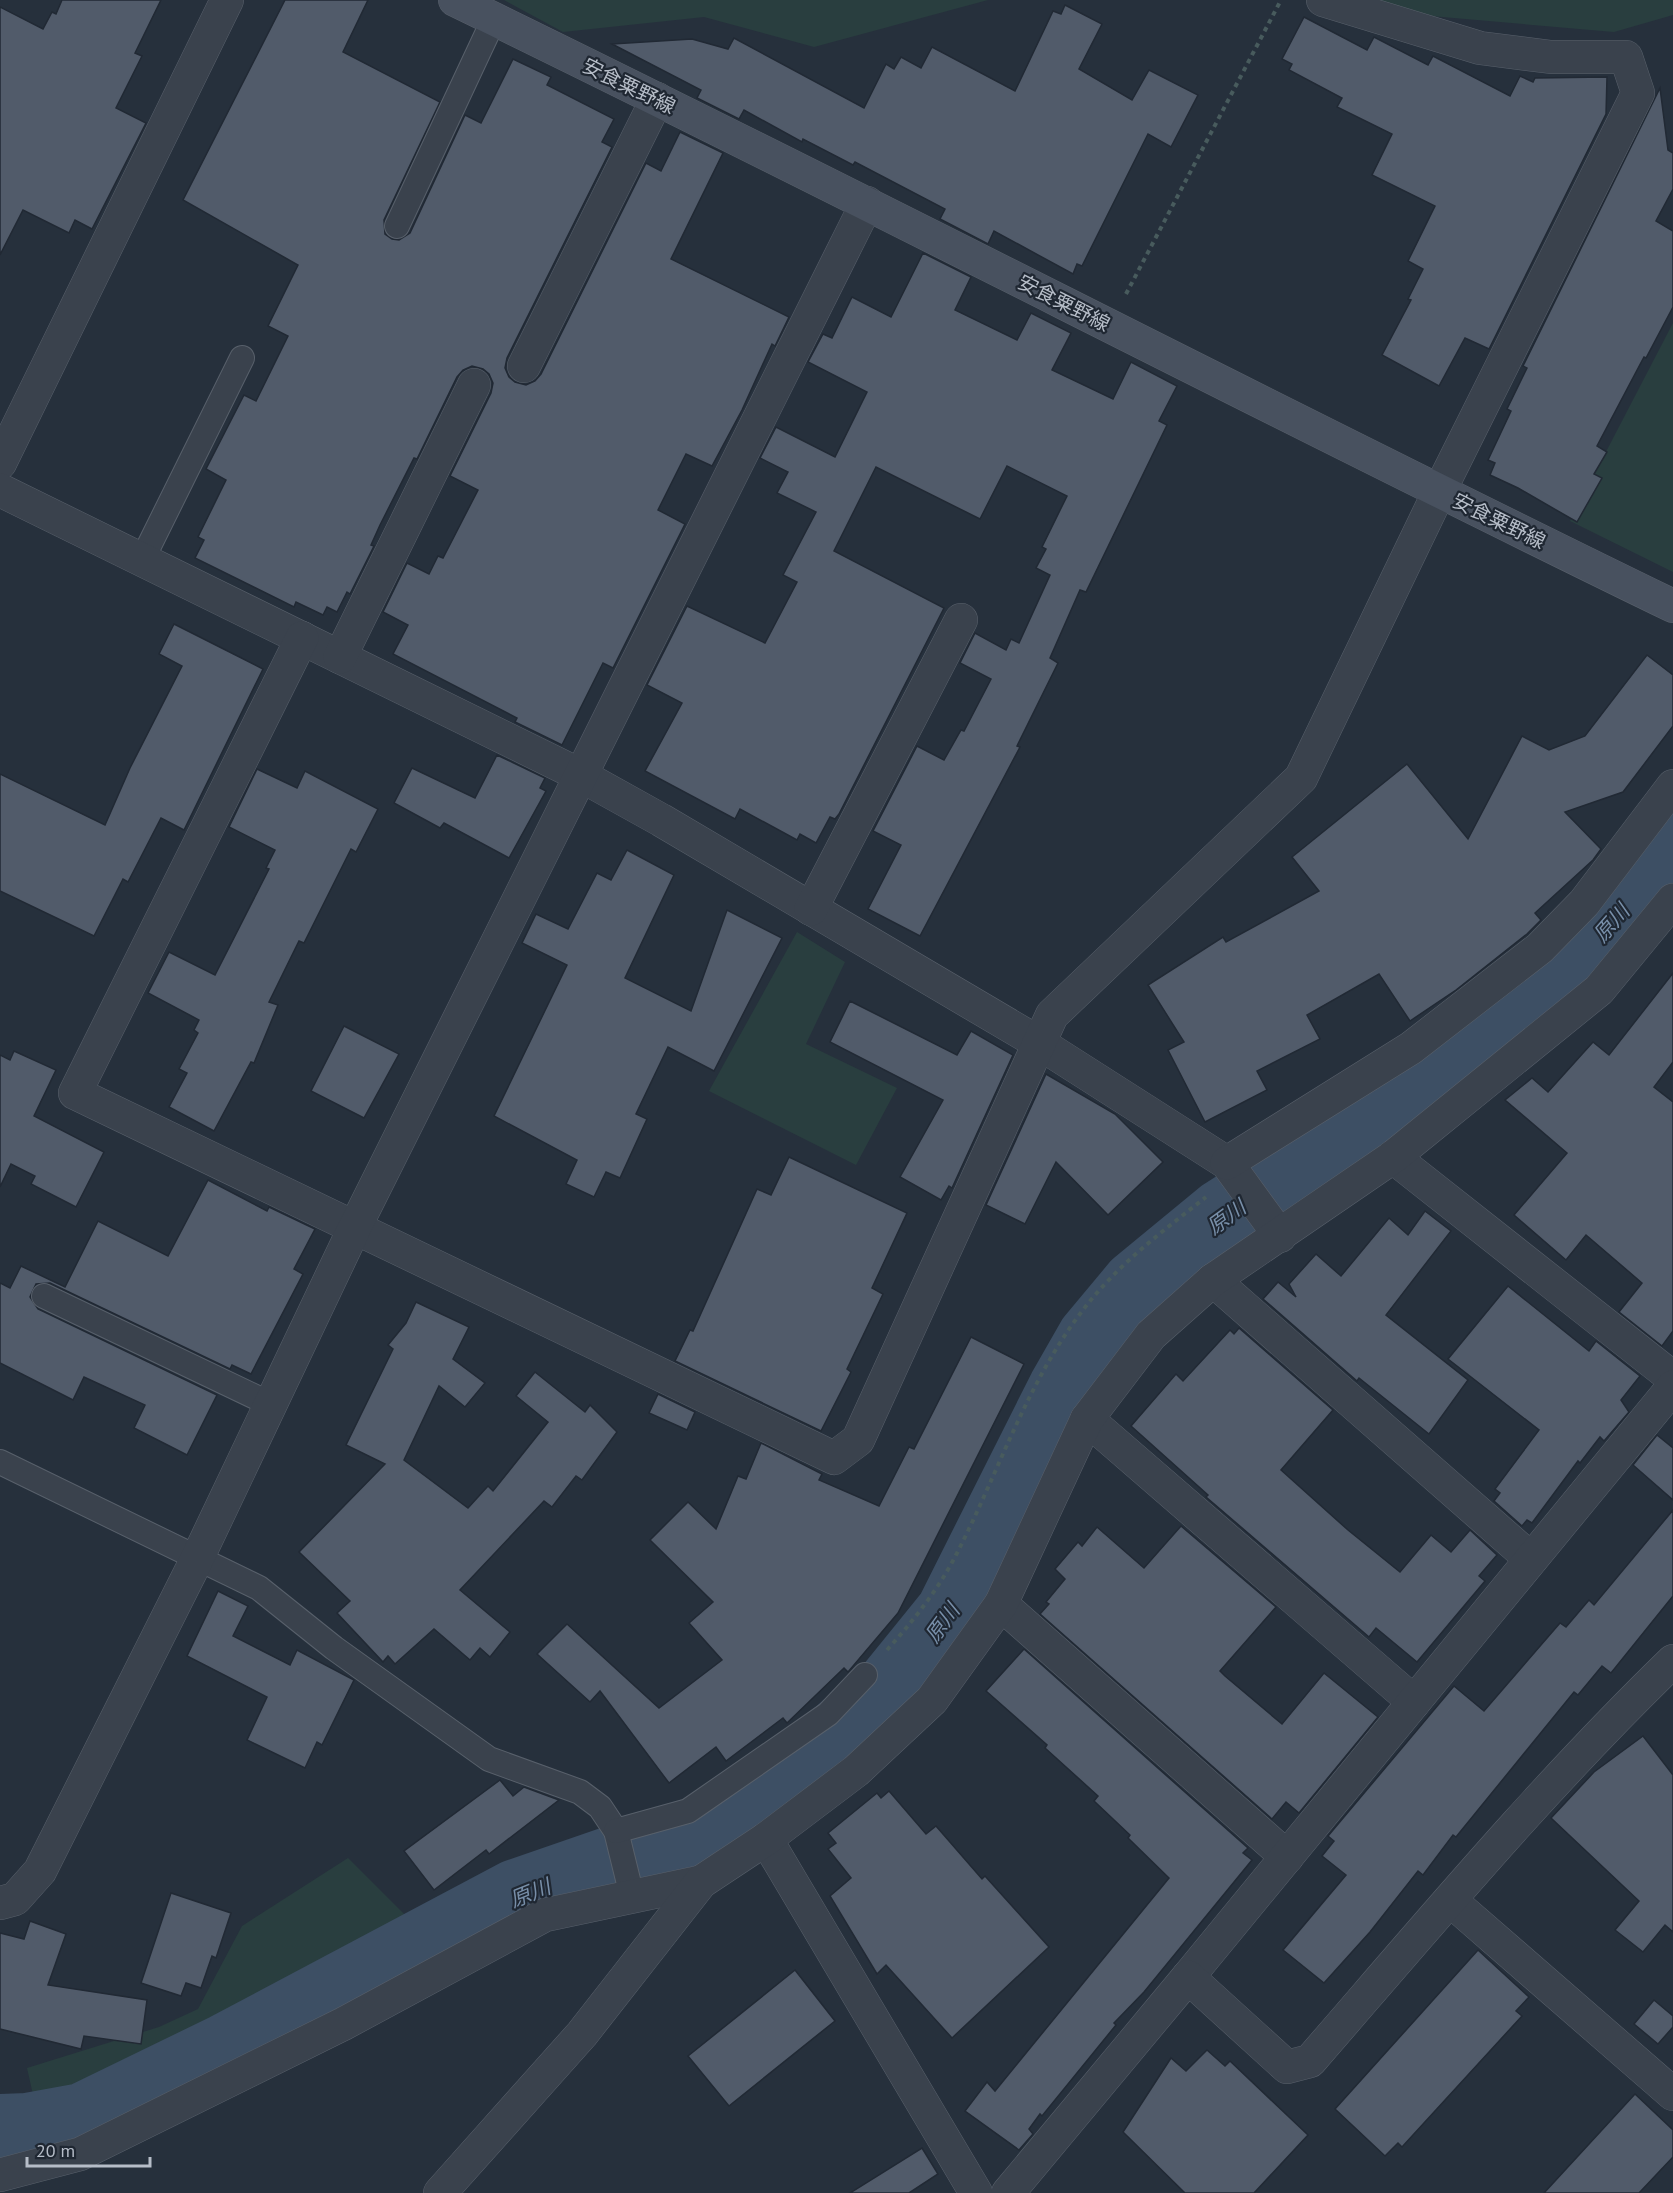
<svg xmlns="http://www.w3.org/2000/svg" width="1673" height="2193" font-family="'PT Sans','Noto Sans JP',sans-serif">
<rect width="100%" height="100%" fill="#26303c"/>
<g fill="#293e3f">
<path d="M504,0H988L814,47L704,17L563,32Z"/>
<path d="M1337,0H1673V15L1614,32L1408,14Z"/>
<path d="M1673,323V572L1570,521Z"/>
<path d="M797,932L845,962L806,1044L897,1088L856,1165L709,1091Z"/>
<path d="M348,1858L410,1920L131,2069L36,2108L27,2068L159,2027L198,2009L242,1926Z"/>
</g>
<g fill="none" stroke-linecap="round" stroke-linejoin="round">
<path stroke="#3d4f64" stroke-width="74" d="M0,2131L28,2130L83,2120L227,2050L517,1896L711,1829L787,1781L888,1693L952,1614L1065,1389L1093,1340L1138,1286L1223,1216L1422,1089L1604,935L1673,846"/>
</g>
<g fill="#515b6a" stroke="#212934" stroke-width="1.5">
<path d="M62,0H161L135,53L142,56L116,108L146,123L92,229L75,220L69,233L23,210L0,255V7L43,29L52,12L56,14Z"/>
<path d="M285,0H368L343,52L440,102L384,220L385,234L392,239L399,240L410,233L465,115L481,123L513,59L551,77L547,85L614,119L602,142L612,147L507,358L505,368L509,377L515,382L526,385L535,381L541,374L646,163L661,171L680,132L723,153L671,259L789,317L775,346L772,344L742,410L712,466L686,454L658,510L685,524L613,668L603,663L562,745L515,722L517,718L393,654L408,625L383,612L407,563L429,574L438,556L443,558L478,490L450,476L491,393L493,383L489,374L483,369L472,366L463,370L457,377L417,459L414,458L380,525L371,545L374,546L350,594L347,592L337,612L327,607L323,615L296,602L294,607L195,558L204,540L198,537L226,480L206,469L244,395L256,401L288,336L268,326L298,265L183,200Z"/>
<path d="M1065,5L1102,24L1079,69L1132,100L1149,70L1198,95L1171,147L1148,134L1082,266L1077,264L1073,274L994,231L988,244L940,219L945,209L855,162L853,165L803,139L802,142L744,110L739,119L697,98L701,90L612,44L692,39L728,49L734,38L864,108L886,64L894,69L901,57L921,68L932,47L1015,91L1053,11L1061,14Z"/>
<path d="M1304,17L1367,50L1374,37L1428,65L1433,56L1510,96L1520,76L1533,82L1535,78L1607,77L1606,114L1489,349L1465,338L1439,386L1382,355L1411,300L1408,299L1423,269L1408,261L1435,206L1372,175L1392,134L1337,107L1342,98L1289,70L1292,64L1282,59Z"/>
<path d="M1660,88L1668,150L1673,153V189L1656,221L1673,231V307L1646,358L1644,357L1597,446L1607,452L1594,474L1602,478L1577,522L1518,488L1490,475L1495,463L1488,460L1511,411L1507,409L1527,368L1523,366Z"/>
<path d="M923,253L971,277L955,310L1017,340L1031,313L1071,333L1052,370L1113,399L1131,362L1177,386L1159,421L1167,425L1086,592L1080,590L1050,658L1058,663L1017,746L1020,747L920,936L868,909L901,845L873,831L917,746L944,760L961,730L964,731L991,679L960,663L975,633L1006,650L1011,639L1019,643L1050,575L1036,568L1046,549L1042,547L1067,496L1007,466L980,519L876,467L834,551L944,608L839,814L835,819L830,817L816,843L800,834L797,840L740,809L735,819L645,771L682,703L647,685L687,606L765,643L797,582L783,575L816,512L777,493L788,472L760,458L776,427L835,457L867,392L808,362L823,334L832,338L852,297L891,317Z"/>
<path d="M174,624L263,669L184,830L161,818L128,882L123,879L94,936L0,891V774L105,825L130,768L182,666L159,654Z"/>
<path d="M1647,655L1673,675V726L1623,792L1565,812L1601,849L1593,860L1535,913L1541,920L1527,934L1456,990L1410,1021L1379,974L1307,1015L1320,1039L1257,1071L1267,1090L1205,1122L1168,1050L1184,1042L1148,985L1223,937L1226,942L1319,891L1292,857L1407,764L1468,839L1522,736L1549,750L1585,736Z"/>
<path d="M497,755L545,778L540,788L546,791L509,858L444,823L440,828L394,803L412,768L475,798Z"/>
<path d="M257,769L297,788L305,771L378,809L356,852L351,849L304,943L299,941L269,1002L278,1005L254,1063L251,1062L214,1131L169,1107L187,1073L179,1069L198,1033L194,1030L199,1020L148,993L169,952L215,975L269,869L266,868L275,850L229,827Z"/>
<path d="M627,850L674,875L625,978L691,1011L727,910L782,938L714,1071L668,1047L636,1114L647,1119L620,1178L606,1172L594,1197L566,1184L577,1160L494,1116L567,965L522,943L536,914L568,929L597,873L611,880Z"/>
<path d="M1673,973V1062L1654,1087L1673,1102V1331L1662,1346L1619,1312L1642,1283L1586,1235L1566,1260L1514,1215L1567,1153L1505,1100L1532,1078L1548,1092L1593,1042L1609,1055Z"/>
<path d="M850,1001L957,1055L971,1031L1013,1055L952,1188L949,1186L941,1200L900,1177L943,1100L830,1042Z"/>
<path d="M344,1026L399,1054L364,1118L311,1091Z"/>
<path d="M14,1051L56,1070L34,1116L104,1152L76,1207L31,1184L35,1176L11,1164L0,1187V1055L10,1060Z"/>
<path d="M1046,1074L1115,1114L1163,1162L1108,1215L1056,1162L1025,1224L986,1205Z"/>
<path d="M789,1157L907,1213L872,1288L883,1294L847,1369L851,1372L821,1431L675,1361L690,1330L693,1331L757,1189L771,1195Z"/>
<path d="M208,1180L267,1211L269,1207L315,1229L294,1269L303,1274L251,1374L232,1365L230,1369L50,1283L36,1284L30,1297L38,1309L217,1395L187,1455L134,1428L145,1405L84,1377L73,1400L0,1363V1283L10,1288L21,1266L65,1287L98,1221L168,1256Z"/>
<path d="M1425,1211L1451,1231L1386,1315L1468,1380L1429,1434L1359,1378L1357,1381L1263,1299L1278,1282L1296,1297L1289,1284L1316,1254L1341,1276L1389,1218L1408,1235Z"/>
<path d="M1508,1286L1589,1351L1596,1341L1640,1376L1621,1400L1629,1412L1604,1441L1600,1437L1580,1463L1578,1461L1532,1523L1527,1520L1522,1526L1494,1501L1500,1493L1495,1489L1539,1430L1448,1359Z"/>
<path d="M416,1302L469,1327L453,1359L485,1383L465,1407L439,1386L404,1460L468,1508L488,1486L493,1491L548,1422L516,1396L535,1372L585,1412L590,1405L617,1432L582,1480L576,1476L552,1507L544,1501L460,1590L510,1632L490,1657L480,1648L470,1660L434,1629L395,1664L388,1656L383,1662L337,1613L350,1601L299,1552L385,1464L346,1445L393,1349L388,1345L406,1323Z"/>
<path d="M1239,1328L1333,1410L1281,1470L1348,1530L1400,1572L1431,1535L1451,1552L1470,1530L1497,1555L1479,1576L1485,1581L1417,1662L1376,1628L1369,1637L1206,1497L1208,1495L1131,1426L1176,1374L1183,1381L1230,1330L1234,1334Z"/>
<path d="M971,1337L1024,1364L898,1613L848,1672L844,1668L787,1723L783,1718L726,1761L716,1747L669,1783L600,1691L590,1702L537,1654L567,1624L659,1708L722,1660L689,1623L713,1602L650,1540L688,1502L716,1529L738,1476L746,1479L761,1443L822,1474L819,1480L879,1506L909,1447L914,1449Z"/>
<path d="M658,1394L695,1412L687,1430L649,1413Z"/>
<path d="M1657,1435L1673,1448V1500L1633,1465Z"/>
<path d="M1673,1510V1596L1611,1673L1602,1666L1578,1695L1574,1692L1456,1837L1453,1835L1423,1875L1418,1871L1370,1932L1324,1983L1283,1950L1346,1875L1322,1856L1334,1841L1328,1836L1454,1686L1484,1711L1560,1623L1566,1627L1589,1600L1594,1605Z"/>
<path d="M1181,1526L1276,1607L1220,1671L1225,1676L1282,1724L1324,1673L1378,1717L1299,1813L1286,1802L1272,1819L1040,1614L1049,1604L1046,1602L1065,1579L1055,1569L1078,1542L1082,1546L1097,1527L1144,1568Z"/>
<path d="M218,1591L248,1606L233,1636L290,1665L297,1650L354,1680L322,1745L317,1742L305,1768L247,1740L267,1697L187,1656Z"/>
<path d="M1024,1649L1248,1848L1243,1853L1252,1860L1144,1992L1114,2023L1116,2025L1042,2116L1040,2114L1029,2129L1033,2134L1019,2150L965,2111L987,2082L995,2091L1169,1878L1128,1838L1130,1835L1094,1801L1098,1796L1045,1748L1047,1745L986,1691Z"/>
<path d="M1643,1736L1673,1775V1932L1665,1925L1643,1952L1615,1930L1639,1901L1551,1818L1594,1772Z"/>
<path d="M500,1780L513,1796L524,1787L559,1800L489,1854L486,1850L434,1890L404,1851Z"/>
<path d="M889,1791L926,1834L936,1826L982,1879L985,1876L1049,1947L952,2038L886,1965L877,1974L830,1896L851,1878L828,1849L836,1843L828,1833L877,1793L881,1798Z"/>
<path d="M171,1893L231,1913L216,1958L212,1956L201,1988L186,1983L181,1996L141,1983Z"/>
<path d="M30,1921L66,1934L48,1985L147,2000L141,2044L84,2036L81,2049L0,2029V1933L24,1939Z"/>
<path d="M1478,1950L1529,1997L1516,2011L1522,2016L1402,2147L1398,2143L1385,2156L1335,2109Z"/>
<path d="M795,1970L835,2021L729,2106L688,2056Z"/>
<path d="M1654,2000L1673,2016V2027L1658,2044L1634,2024Z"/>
<path d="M1207,2050L1225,2066L1230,2061L1308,2135L1254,2193H1185L1123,2132L1171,2058L1186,2071Z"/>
<path d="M1635,2094L1673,2130V2157L1639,2193H1544Z"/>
<path d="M922,2148L938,2174L909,2193H850Z"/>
</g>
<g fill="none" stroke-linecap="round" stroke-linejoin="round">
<g stroke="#58606b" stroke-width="26">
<g id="lane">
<path d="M397,226L494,19"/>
<path d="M142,560L242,358"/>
<path d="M44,1296L270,1404"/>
<path d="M0,1462L259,1588L334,1648L489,1759L580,1792L600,1807L616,1831L632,1896"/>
<path d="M616,1831L688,1811L828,1714L865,1675"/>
</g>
</g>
<g stroke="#58606b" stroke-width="34">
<g id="street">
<path d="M524,366L657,99"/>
<path d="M0,463L227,0"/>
<path d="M0,490L580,775L661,820L1039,1043L1227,1163L1280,1236"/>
<path d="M302,638L75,1093L834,1458L858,1440L1052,1015L1301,778L1439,492L1638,93L1626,57H1551L1480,48L1323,0"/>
<path d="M340,657L474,385"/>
<path d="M811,909L961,620"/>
<path d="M1393,1157L1673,1378"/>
<path d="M1227,1163L1411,1048L1540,948L1584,903L1673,786"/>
<path d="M1213,1280L1531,1559"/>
<path d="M1087,1419L1414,1702"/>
<path d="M1001,1604L1287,1857"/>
<path d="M766,1839L976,2193"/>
<path d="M1450,1900L1673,2094"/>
<path d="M0,1903L15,1899L40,1871L197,1559L354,1229L867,203"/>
<path d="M1188,1977L1673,1387"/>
<path d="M0,2175L80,2154L343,2024L545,1915L701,1882"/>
<path d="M440,2193L582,2034L701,1882L766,1839L856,1771L932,1700L1001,1604L1087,1419L1151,1335L1213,1280L1393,1157L1599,990L1673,900"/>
<path d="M1008,2193L1188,1977L1287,2067L1310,2061C1428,1925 1544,1786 1673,1661"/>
</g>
</g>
<g stroke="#58606b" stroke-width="34">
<path id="secondary" d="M455,0C863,198 1265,408 1673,606"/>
</g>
<g stroke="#485b5d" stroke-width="4" stroke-dasharray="4.5 4.5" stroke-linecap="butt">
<path d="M1126,294L1281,0"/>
<path d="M887,1650C913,1621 938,1590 956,1555C998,1474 1027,1382 1083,1310C1117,1265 1163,1231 1206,1197"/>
</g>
<use href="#lane" stroke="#3a424d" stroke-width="24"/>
<use href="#street" stroke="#3a424d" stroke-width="33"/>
<use href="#secondary" stroke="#48515f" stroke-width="33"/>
</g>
<g text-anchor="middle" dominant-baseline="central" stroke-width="4.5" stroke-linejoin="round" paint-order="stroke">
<g font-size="20" fill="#b6bdc8" stroke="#1f2732">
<text transform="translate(629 86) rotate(26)">安食粟野線</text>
<text transform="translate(1064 303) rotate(27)">安食粟野線</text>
<text transform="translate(1499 521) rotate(26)">安食粟野線</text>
</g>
<g font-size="21" font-style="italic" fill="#788fa9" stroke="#1f2732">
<text transform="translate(1611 923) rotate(-49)">原川</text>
<text transform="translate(1226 1217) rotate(-36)">原川</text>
<text transform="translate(942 1623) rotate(-54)">原川</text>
<text transform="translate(530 1893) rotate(-22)">原川</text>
</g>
</g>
<path d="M27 2157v9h123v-9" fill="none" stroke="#b6bdc8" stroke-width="3"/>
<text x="36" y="2157" font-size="18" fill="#b6bdc8" stroke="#1f2732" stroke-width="4.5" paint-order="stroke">20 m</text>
</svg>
